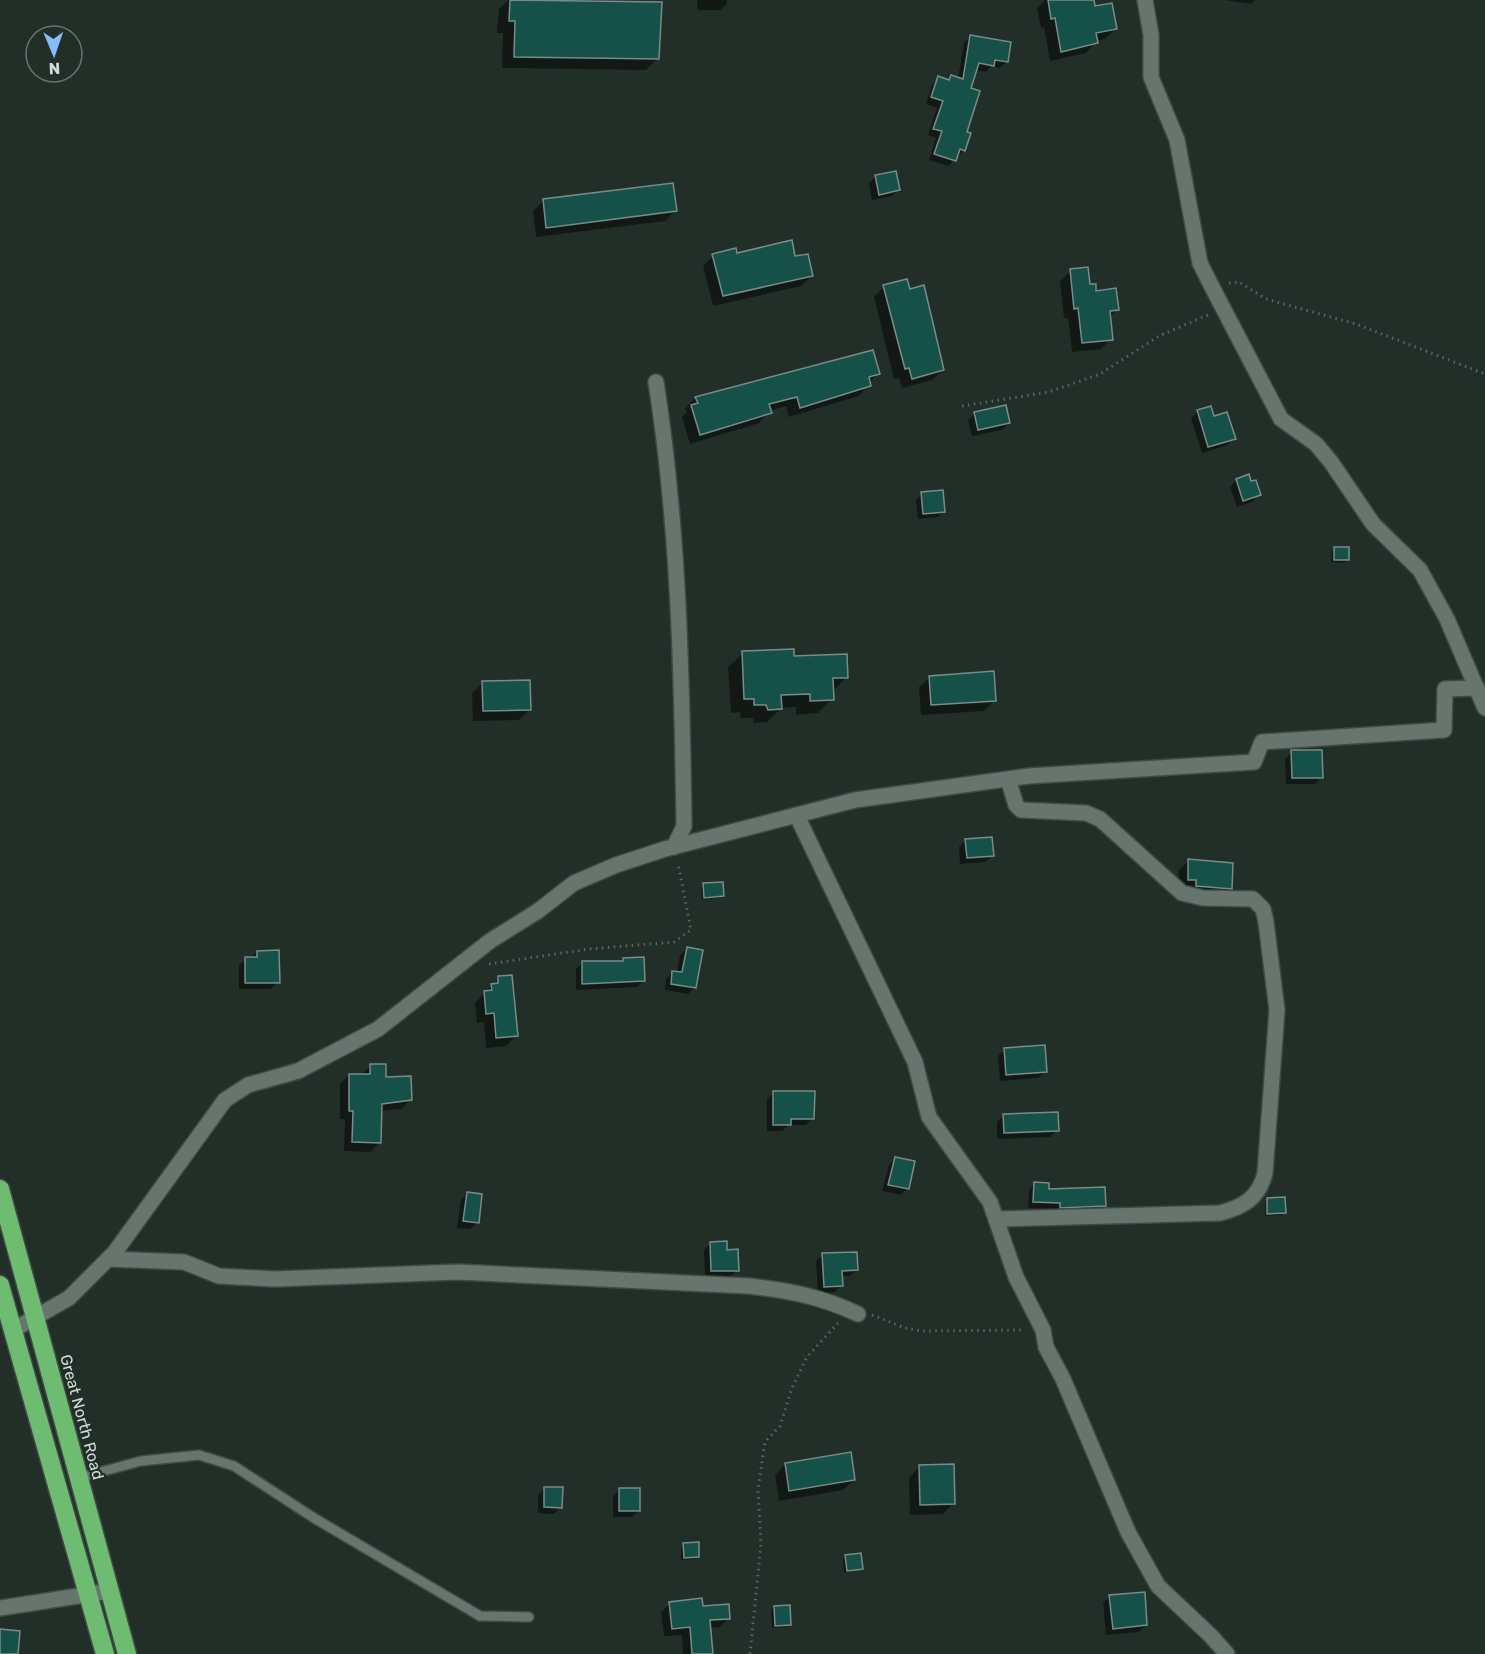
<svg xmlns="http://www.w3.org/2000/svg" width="1485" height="1654" font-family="Rubik,sans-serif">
<rect width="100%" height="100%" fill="#222f29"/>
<g fill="#0007">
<path d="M508,0L661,4L658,58L646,70L502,68L503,33H497L499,9Z"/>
<path d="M697,0H727V4L721,10H697Z"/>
<path d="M1045,0H1093L1094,8L1115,29L1105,39L1096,41L1086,53L1050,61L1044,27L1041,28L1037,8Z"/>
<path d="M1225,0H1255L1251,4Z"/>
<path d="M970,37L1007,61L1000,68L991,66L986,72L975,70L969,89L964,150L948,166L929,160L936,138L928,135L937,108L926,104L932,85L939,78L947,81L951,77L958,79L964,43Z"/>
<path d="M895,173L898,190L892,196L872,200L869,183L875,177Z"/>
<path d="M543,201L675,211L665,221L536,237L533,211Z"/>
<path d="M736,254L794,258L812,276L801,286L713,306L703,266L713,256Z"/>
<path d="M1071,271L1117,309L1109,318L1111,339L1101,349L1072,352L1068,318H1064L1060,281Z"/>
<path d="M884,287L943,370L932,380L902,388L899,378L894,379L874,297Z"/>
<path d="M872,352L878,373L859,396L789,417L786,406L769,411L759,423L690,444L682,417L687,412L685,409L695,398Z"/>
<path d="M1198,412L1213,418L1234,438L1227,445L1202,453L1191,418Z"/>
<path d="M975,414L1009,423L1002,430L972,436L968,420Z"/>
<path d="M1237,480L1259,495L1252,502L1237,507L1230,487Z"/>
<path d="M922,494L944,511L938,517L918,519L916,500Z"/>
<path d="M1335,548L1347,560L1344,563L1331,562L1332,551Z"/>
<path d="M743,653L793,658L847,677L832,692V699L818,713L796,715V707L781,708L767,722L754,723L753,718H741L740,712L731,713L728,667Z"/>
<path d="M930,677L995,700L984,711L921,715L919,687Z"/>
<path d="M482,683L529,710L519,720L473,721L472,693Z"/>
<path d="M1292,752L1321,777L1315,784H1286L1285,759Z"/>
<path d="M965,840L992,855L986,862L960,864L959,847Z"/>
<path d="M1189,860L1210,861L1231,888L1220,899L1178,890L1179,870Z"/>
<path d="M704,885L722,896L719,898L702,900L701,888Z"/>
<path d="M687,949L695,987L688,994L665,990L666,979L673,972L677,973L680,955Z"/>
<path d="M257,952L278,982L271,989H239V965Z"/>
<path d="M624,959L644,980L637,987L576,990V969L582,963L621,962Z"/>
<path d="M499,978L516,1036L506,1046L486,1048L484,1022L477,1023L475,1003Z"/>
<path d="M1004,1050L1045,1072L1038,1078L1000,1081L998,1056Z"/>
<path d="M371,1065L410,1100L401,1109L380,1111L379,1143L370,1152L344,1151L345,1119H340V1084L349,1075L362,1074Z"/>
<path d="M773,1093L813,1118L806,1125H789L782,1131H767V1099Z"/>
<path d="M1003,1116L1057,1130L1050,1137L997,1139V1122Z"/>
<path d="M895,1158L907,1188L901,1195L882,1191L889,1165Z"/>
<path d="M1035,1184L1047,1190L1105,1206L1099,1212L1055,1213V1209L1028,1208L1029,1189Z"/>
<path d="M467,1193L477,1223L470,1229L457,1228L461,1200Z"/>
<path d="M1268,1199L1284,1213L1281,1215L1265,1216V1202Z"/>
<path d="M711,1243L737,1270L730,1277L705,1278L704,1250Z"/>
<path d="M823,1255L857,1269L850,1276H841V1285L835,1292L818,1293L816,1261Z"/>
<path d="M786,1464L854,1480L843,1490L779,1501L775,1475Z"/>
<path d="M920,1467L953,1503L943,1514L910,1515L909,1477Z"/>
<path d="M545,1488L561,1507L554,1514L538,1513V1495Z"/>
<path d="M620,1489L639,1511L632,1517H613V1496Z"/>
<path d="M684,1544L698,1557L695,1559L681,1560V1547Z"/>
<path d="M846,1556L861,1568L844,1573L843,1559Z"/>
<path d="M1110,1596L1146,1625L1139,1632L1106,1635L1103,1603Z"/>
<path d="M670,1604L728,1619L720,1627L709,1628L711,1654H683L682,1635L664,1636L661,1612Z"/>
<path d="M774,1607L790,1624L787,1627L772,1628L771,1610Z"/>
</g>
<g fill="#155148" stroke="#7a8c88" stroke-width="1.5">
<path d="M510,0L662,2L659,59L514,57L515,21H509Z"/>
<path d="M1048,0H1094L1095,6L1112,3L1117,29L1096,33L1098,43L1061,52L1055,18L1051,19Z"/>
<path d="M970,35L1011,42L1008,62L995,60L994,66L979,63L971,88L980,91L967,132L971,133L965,151L960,149L956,161L934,154L942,131L933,129L943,101L931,97L938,76L949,80L951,75L963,79Z"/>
<path d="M896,171L900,190L879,195L875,175Z"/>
<path d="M673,183L677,211L546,228L543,199Z"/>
<path d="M792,240L795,256L808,254L813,276L723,296L712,254L736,248L737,253Z"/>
<path d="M1088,267L1090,284H1096V291L1116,288L1119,310L1110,311L1113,340L1082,343L1078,308L1074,309L1070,269Z"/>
<path d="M907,279L910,289L924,285L944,370L912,379L909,368L905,369L883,285Z"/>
<path d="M873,350L880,374L869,377L871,386L800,408L797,397L769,404L772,413L700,435L691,405L698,403L695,397Z"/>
<path d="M1006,405L1010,423L978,430L974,412Z"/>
<path d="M1211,406L1214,416L1227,412L1236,439L1208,447L1197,410Z"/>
<path d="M1249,474L1251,481L1256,480L1261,495L1243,501L1236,479Z"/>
<path d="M943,490L945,512L923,514L921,492Z"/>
<rect x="1334" y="547" width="15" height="13"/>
<path d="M794,649V656L847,654L848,678H833L834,700L810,701V694L781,695L782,709L768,710L766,705H754V699H744L742,651Z"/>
<path d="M994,671L996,701L931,705L929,676Z"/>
<path d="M530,680L531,710L483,711L482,681Z"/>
<path d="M1291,750H1322L1323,778H1292Z"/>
<path d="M992,837L994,856L967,858L965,839Z"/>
<path d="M1188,859L1233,863L1232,889L1196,886V880H1188Z"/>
<path d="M723,882L724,896L704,898L703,883Z"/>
<path d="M687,947L703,950L696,988L671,984L672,971L682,972Z"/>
<path d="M279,950L280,983H245V957H257V951Z"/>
<path d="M644,957L645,981L582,984V961H623V958Z"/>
<path d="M512,975L518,1036L496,1038L494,1013L486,1014L484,991L492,990L491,984L498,983V976Z"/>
<path d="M1045,1045L1047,1072L1006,1075L1004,1048Z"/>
<path d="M370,1064H386V1077L411,1076L412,1100L382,1104L381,1143L352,1142L353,1111H349V1074H370Z"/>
<path d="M773,1091H815L814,1119H791V1125H773Z"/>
<path d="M1058,1112L1059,1131L1004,1133L1003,1114Z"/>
<path d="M895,1157L915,1161L909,1189L888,1185Z"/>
<path d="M1034,1182L1049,1183V1189L1105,1187L1106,1206L1060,1208V1203L1033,1202Z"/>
<path d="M467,1192L482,1194L479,1223L463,1221Z"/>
<path d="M1285,1197L1286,1213L1267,1214V1198Z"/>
<path d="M727,1241V1250L738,1249L739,1271H711L710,1242Z"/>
<path d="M857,1252L858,1270L842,1271L843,1286L824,1287L822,1253Z"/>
<path d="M851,1452L855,1480L789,1491L785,1463Z"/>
<path d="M954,1464L955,1504L920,1505L919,1465Z"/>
<path d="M544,1487H563L562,1508L544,1507Z"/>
<rect x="619" y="1488" width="21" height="23"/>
<path d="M699,1542V1557L684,1558L683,1543Z"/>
<path d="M861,1553L863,1569L847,1571L845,1555Z"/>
<path d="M1145,1592L1147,1625L1113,1629L1109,1595Z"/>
<path d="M702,1598L703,1606L729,1604L730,1619L710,1620L713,1654H692L690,1627L672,1629L669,1602Z"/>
<path d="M790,1605L791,1625L775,1626L774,1606Z"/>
<path d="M0,1629L20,1631L18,1654H0Z"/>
</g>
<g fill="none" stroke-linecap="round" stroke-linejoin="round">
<g stroke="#3f4a44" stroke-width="12">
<path id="lane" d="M78,1478L141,1461L199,1455L234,1466L314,1518L480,1616L529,1617"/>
</g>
<g stroke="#3f4a44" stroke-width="18">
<g id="street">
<path d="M1145,0L1151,35V77L1177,140L1200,263L1211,285L1281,419L1316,444L1331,462L1373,524L1420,570L1447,619L1485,708"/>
<path d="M656,382C679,528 682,678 684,826L674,847"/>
<path d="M797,816L915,1062L929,1117L990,1202L1016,1277L1043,1330L1046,1347L1063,1379L1128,1532L1158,1586L1211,1636L1227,1654"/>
<path d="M996,1219L1220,1213C1243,1207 1259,1198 1265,1173L1277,1010L1266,922L1263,909L1253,899L1203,898L1182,893L1100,819L1086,813L1021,810L1016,805L1008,779"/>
<path d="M108,1259L184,1262L219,1276L275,1279L458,1272L748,1286C788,1290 822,1297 858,1314"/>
<path d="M13,1330L69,1298L115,1252L225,1100L248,1085L298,1071L378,1029L490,941L538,911L574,883L616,865L665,849L855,800L1029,776L1254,762L1262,742L1444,730L1445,689L1477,688"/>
<path d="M0,1608L110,1591"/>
</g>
</g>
<g stroke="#3f4a44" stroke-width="21">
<g id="highway">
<path d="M0,1189L127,1654"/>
<path d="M0,1285L105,1654"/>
</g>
</g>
<g stroke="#5a6661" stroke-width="3" stroke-dasharray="1.5 4.5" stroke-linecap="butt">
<path d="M1229,283L1239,282L1266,299L1356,324L1485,374"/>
<path d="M962,406L1049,392L1100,374L1159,336L1210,314"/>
<path d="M489,964L589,949L674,942L691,930L678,863"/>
<path d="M872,1315L905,1328L922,1331L1025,1330"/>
<path d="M750,1654L761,1544L758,1489L765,1442L780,1426L792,1388L807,1357L838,1323"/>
</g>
<use href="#lane" stroke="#66756d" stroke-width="9"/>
<use href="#street" stroke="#66756d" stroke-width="15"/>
<use href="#highway" stroke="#6ebb72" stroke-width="18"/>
</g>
<g text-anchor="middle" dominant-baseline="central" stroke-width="4.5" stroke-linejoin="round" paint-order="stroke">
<g font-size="16" fill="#d3dbd7" stroke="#222f29">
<text transform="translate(82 1417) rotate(75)">Great North Road</text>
</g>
</g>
<g transform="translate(54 54) rotate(178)"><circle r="28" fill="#222f29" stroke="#69746f" stroke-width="1.5"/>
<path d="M0-4.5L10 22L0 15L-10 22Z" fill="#87bbfb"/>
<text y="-9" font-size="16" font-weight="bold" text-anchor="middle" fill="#d3dbd7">N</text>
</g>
</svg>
